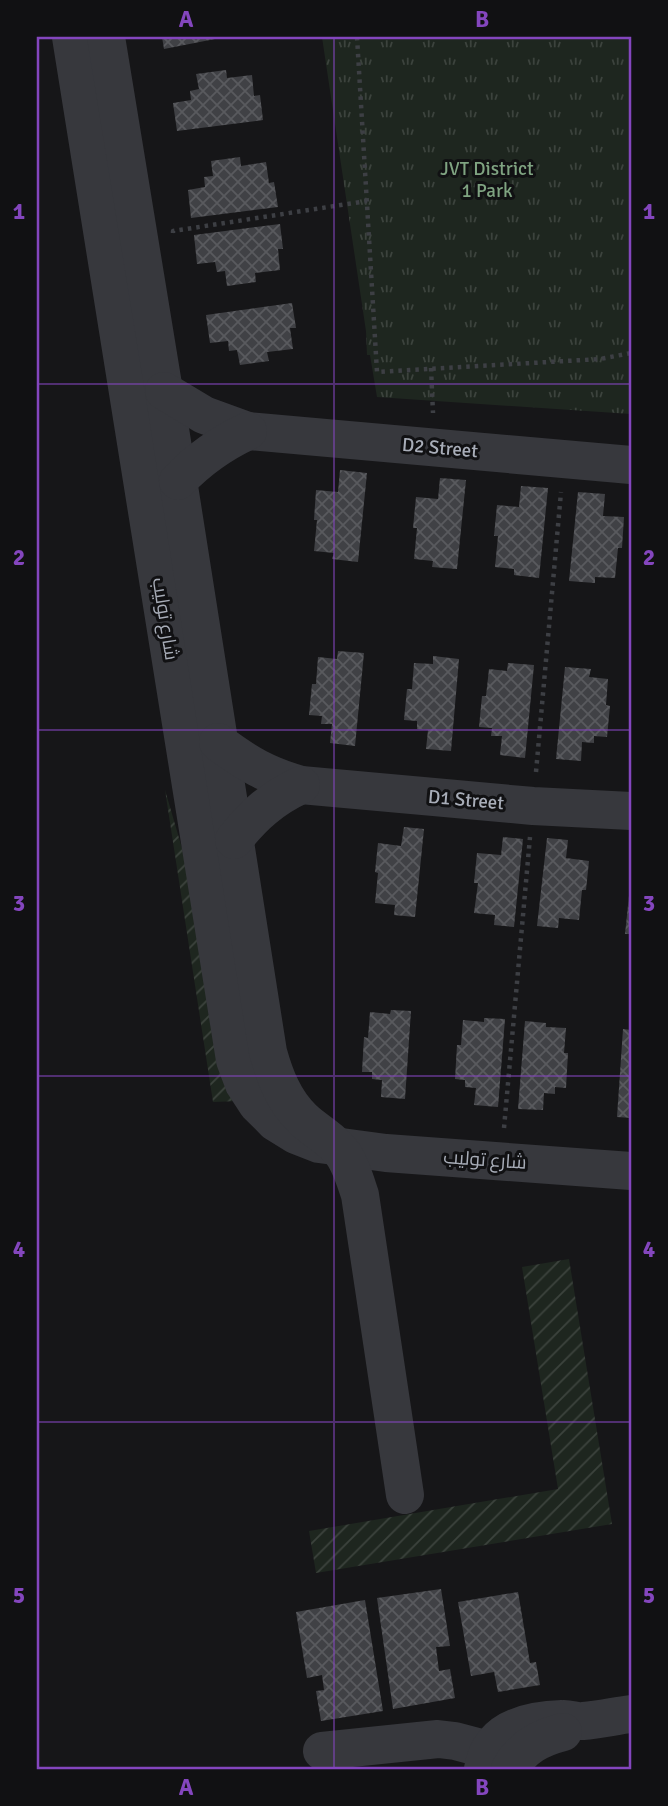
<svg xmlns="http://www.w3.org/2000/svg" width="668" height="1806" font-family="Signika,Cairo,sans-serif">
<defs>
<pattern id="grass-tufts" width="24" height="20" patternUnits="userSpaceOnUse" patternTransform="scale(1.75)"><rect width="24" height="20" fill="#1e261f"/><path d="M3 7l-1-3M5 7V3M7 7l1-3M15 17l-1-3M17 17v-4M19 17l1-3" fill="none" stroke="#3c433d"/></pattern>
<pattern id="garden-furrows" width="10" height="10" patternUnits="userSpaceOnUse" patternTransform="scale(1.75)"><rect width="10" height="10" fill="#1e261f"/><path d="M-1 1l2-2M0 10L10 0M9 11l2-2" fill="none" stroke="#3c433d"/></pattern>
<pattern id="building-cross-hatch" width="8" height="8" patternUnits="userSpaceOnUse" patternTransform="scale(1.75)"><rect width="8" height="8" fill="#404145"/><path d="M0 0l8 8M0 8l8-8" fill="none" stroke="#595a5e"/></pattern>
</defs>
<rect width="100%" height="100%" fill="#161618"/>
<path fill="url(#grass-tufts)" d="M322,37H631V414L377,397L370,355H367L366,331Z"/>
<g fill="url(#garden-furrows)">
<path d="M165,790L207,934L240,1101L213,1102Z"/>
<path d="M569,1259L612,1524L316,1573L309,1531L558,1489L522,1267Z"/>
</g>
<g fill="url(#building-cross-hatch)">
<path d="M162,37H220V38L164,49Z"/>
<path d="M226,70L227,78L252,75L254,96L260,95L263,120L177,131L173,103L191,100L190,91L199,89L196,74Z"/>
<path d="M240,157L241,166L266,162L269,183L274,182L278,207L191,218L188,190L205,187L204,177L213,176L211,161Z"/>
<path d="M280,224L283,249H278L280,270L255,273L256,282L227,286L225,271L217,272L215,262L197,264L194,235Z"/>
<path d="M292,303L296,328H290L293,349L267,352L269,361L240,365L237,350L229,351L228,341L210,343L206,315Z"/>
<path d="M340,470L367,473L358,562L332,559L334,553L314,551L317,520H314L316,490L338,492Z"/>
<path d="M440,478L466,480L457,569L432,567L433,561L414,559L417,528H413L416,497L438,499Z"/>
<path d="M521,486L548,488L539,578L514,575V569L495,567L498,536H494L497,505L519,507Z"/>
<path d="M578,492L605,494L603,516L624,517L622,548H618L615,578L595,577V583L569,581Z"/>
<path d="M338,651L364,653L355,746L330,743L332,724H321L322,716L309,715L312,684H316L318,657L337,659Z"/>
<path d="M433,656L459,659L451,751L426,749L428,730L417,729V721L404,720L407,689H412L414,663L433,664Z"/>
<path d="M508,663L534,665L525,758L500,755L502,736H491L492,728L479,727L482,696H486L489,669L507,671Z"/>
<path d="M565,667L591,669L589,677L608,679L606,705L610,706L607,737L594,736V743L582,742L581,761L556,759Z"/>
<path d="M404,827L424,829L415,917L394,915L395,905L375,903L378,873L375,872L378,843L401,846Z"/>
<path d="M503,837L523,839L514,927L494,925L495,915L474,913L478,883H474L477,853L501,855Z"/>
<path d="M547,838L568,840L566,858L589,861L586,890H582L579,920L559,918L558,928L537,926Z"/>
<path d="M629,896H631V934H625Z"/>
<path d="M391,1010L411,1011L405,1099L381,1097L382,1080L372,1079V1072H362L364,1037L368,1038L370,1012L390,1014Z"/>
<path d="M484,1018L505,1019L498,1107L474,1105L476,1088L465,1087V1080L455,1079L457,1045H461L463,1020L484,1022Z"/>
<path d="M525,1021L546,1023V1027L566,1028L564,1053H568L566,1088L555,1087V1094L544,1093L543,1110L518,1109Z"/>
<path d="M623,1029L631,1030V1118L617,1117Z"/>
<path d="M441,1589L450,1646L436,1647L439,1671L450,1669L455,1698L393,1709L377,1598Z"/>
<path d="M518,1592L530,1663L536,1662L540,1685L498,1692L494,1672L471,1676L458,1602Z"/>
<path d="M365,1600L383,1711L321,1721L316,1691L324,1690L322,1675L307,1678L296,1612Z"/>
</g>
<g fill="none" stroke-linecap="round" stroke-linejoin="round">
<g stroke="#3d3f44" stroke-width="4.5" stroke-dasharray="3.5 5" stroke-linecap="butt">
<path d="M357,37L377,372L600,359L631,353"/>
<path d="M173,233V231L367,201"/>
<path d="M431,368L433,413"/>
<path d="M536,772L561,492"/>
<path d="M504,1128L530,837"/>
</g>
<g stroke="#37383d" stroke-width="38">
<path d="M71,37L235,1060L244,1084L257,1104L275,1122L296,1135L319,1144L386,1153L631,1171"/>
<path d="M106,37L164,391L268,1052C275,1077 284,1101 303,1119C313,1129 327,1136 337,1147C349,1158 355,1180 360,1195L405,1495"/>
<path d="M164,391L204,415L248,431L631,465"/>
<path d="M178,481C199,459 220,444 248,431"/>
<path d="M218,742C247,764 267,775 301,785L533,806L631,811"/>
<path d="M234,840C253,815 273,798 301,785"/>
<path d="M322,1751L438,1739L455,1741L489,1750"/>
<path d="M483,1769C490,1729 526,1720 562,1719C569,1718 576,1722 583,1721C599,1720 615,1716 631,1714"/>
<path d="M510,1769C522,1747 540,1738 563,1732"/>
</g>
</g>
<path fill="none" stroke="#8446be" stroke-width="2" stroke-opacity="0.55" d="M334,37V1769M37,384H631M37,730H631M37,1076H631M37,1422H631"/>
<g text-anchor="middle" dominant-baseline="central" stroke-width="6" stroke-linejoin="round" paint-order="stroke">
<g font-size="19" fill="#7fa381" stroke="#111113">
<text x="487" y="169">JVT District<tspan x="487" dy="22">1 Park</tspan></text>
</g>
<g font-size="19" fill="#a8adb8" stroke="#111113">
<text transform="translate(440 448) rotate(5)">D2 Street</text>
<text transform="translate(165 619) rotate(81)">شارع توليب</text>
<text transform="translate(466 800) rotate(5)">D1 Street</text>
<text transform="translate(485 1160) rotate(4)">شارع توليب</text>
</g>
</g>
<rect width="668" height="1806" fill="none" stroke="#111113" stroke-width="77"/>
<rect x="38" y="38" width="592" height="1730" fill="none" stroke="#8446be" stroke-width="2.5"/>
<g font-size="23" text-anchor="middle" font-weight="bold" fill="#8446be">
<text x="186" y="27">A</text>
<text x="482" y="27">B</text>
<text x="19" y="219">1</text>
<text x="649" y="219">1</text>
<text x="19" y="565">2</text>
<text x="649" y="565">2</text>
<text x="19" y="911">3</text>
<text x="649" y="911">3</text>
<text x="19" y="1257">4</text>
<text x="649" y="1257">4</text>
<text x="19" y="1603">5</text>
<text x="649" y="1603">5</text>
<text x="186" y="1795">A</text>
<text x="482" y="1795">B</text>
</g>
</svg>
